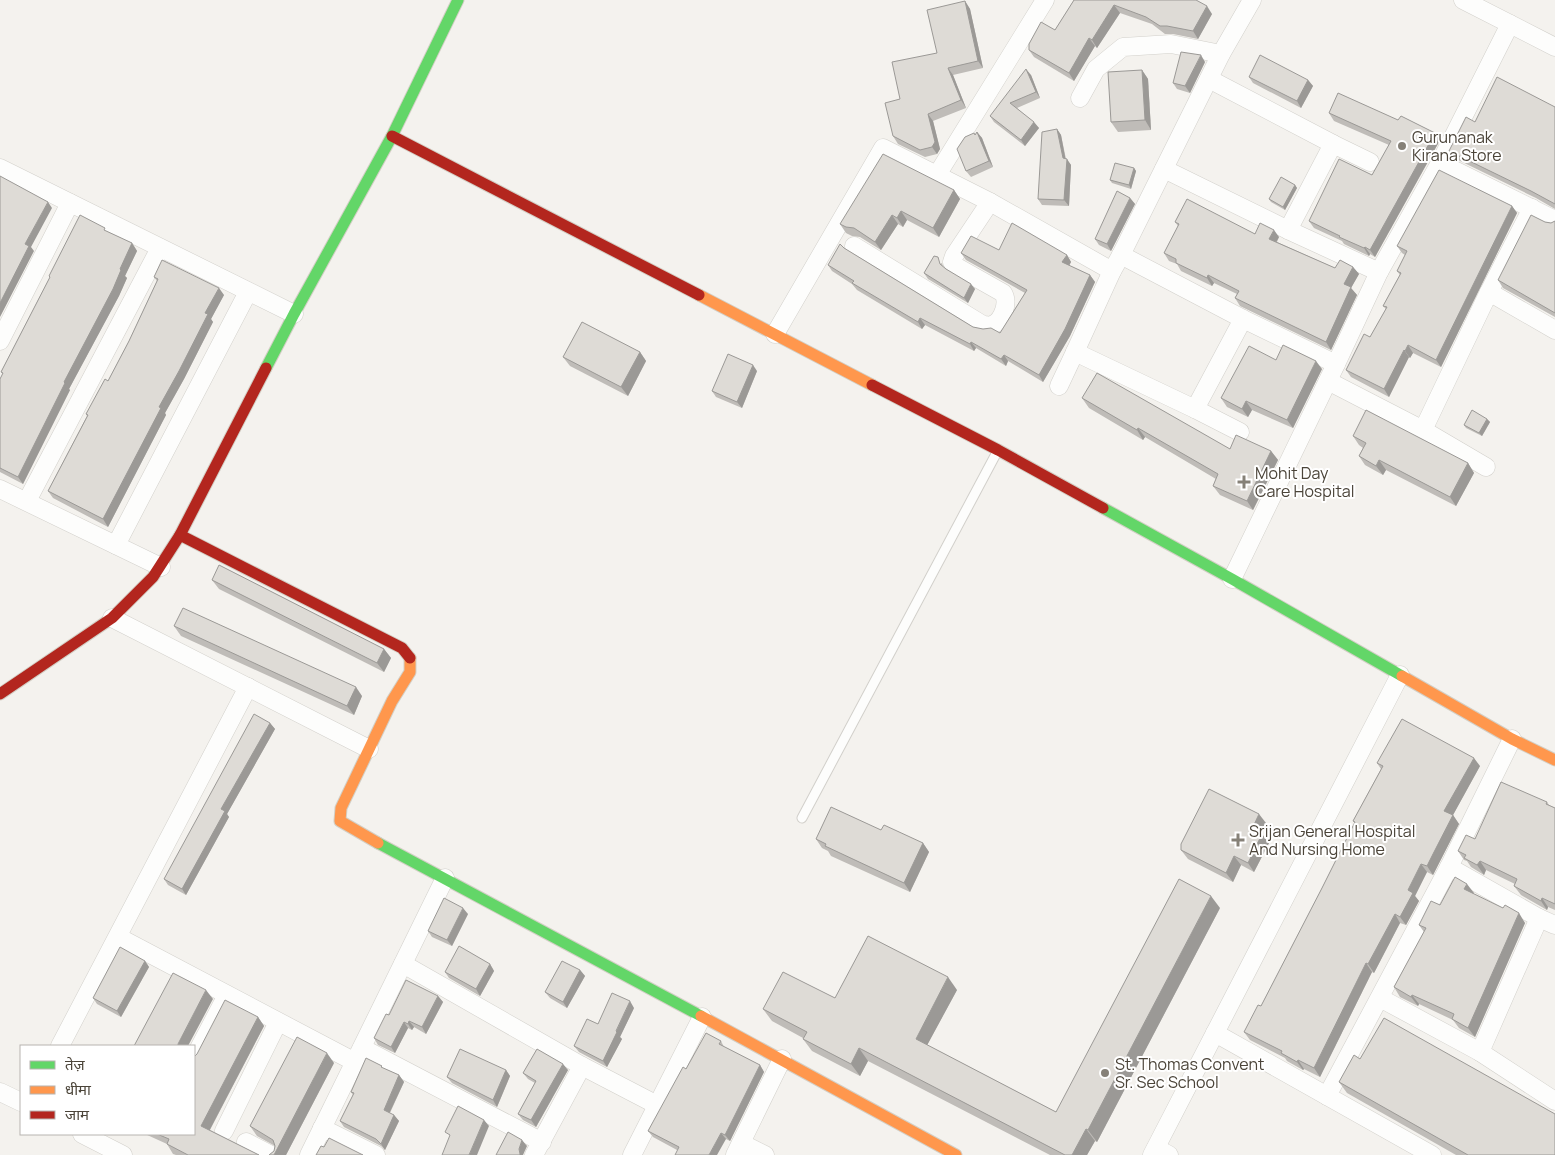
<svg xmlns="http://www.w3.org/2000/svg" width="1555" height="1155" font-family="Manrope,'Noto Sans Devanagari',sans-serif">
<rect width="100%" height="100%" fill="#f4f2ee"/>
<g fill="none" stroke-linecap="round" stroke-linejoin="round">
<g stroke="#d2d0cb" stroke-width="11">
<path id="lane" d="M802,818L997,452"/>
</g>
<g stroke="#d2d0cb" stroke-width="19">
<g id="street">
<path d="M1463,0L1555,47"/>
<path d="M1209,79L1333,144L1288,230"/>
<path d="M1080,98L1096,69L1123,47L1171,44L1221,54"/>
<path d="M1333,144L1370,162"/>
<path d="M1440,163L1555,220"/>
<path d="M0,168L294,314"/>
<path d="M1164,169L1288,230L1379,272"/>
<path d="M937,175L1045,0"/>
<path d="M854,246L983,325C986,325 989,326 992,325C1003,321 1009,302 1003,293L957,267L952,262L954,256L990,202"/>
<path d="M1121,255L1243,319L1336,364"/>
<path d="M1489,292L1555,330"/>
<path d="M1243,319L1195,409L1075,352L1112,271L1121,255L1221,54L1252,0"/>
<path d="M775,334L883,148L990,202L1112,271"/>
<path d="M0,341L70,203"/>
<path d="M1328,381L1423,430L1486,467"/>
<path d="M1059,386L1075,352"/>
<path d="M1195,409L1240,432"/>
<path d="M1423,430L1489,292L1532,208"/>
<path d="M0,489L161,567"/>
<path d="M27,501L160,248"/>
<path d="M116,545L248,292"/>
<path d="M1232,579L1336,364L1379,272L1440,163L1510,24"/>
<path d="M112,618L369,749"/>
<path d="M1449,867L1539,918L1555,925"/>
<path d="M118,937L355,1062"/>
<path d="M403,964L582,1066L657,1105"/>
<path d="M1380,998L1480,1052L1555,1101"/>
<path d="M1215,1033L1432,1155"/>
<path d="M60,1046L248,687"/>
<path d="M362,1048L542,1142"/>
<path d="M1480,1052L1539,918"/>
<path d="M194,1058L227,995"/>
<path d="M0,1092L21,1102"/>
<path d="M1327,1096L1449,867L1512,739"/>
<path d="M322,1128L376,1155"/>
<path d="M224,1131L278,1022"/>
<path d="M82,1134L123,1155"/>
<path d="M246,1142L271,1155"/>
<path d="M741,1143L765,1155"/>
<path d="M1156,1148L1169,1155"/>
<path d="M309,1155L445,878"/>
<path d="M534,1155L582,1066"/>
<path d="M632,1155L702,1017"/>
<path d="M735,1155L782,1059"/>
<path d="M1152,1155L1400,675"/>
</g>
</g>
<g stroke="#d3cfc5" stroke-width="13">
<g id="fast">
<path d="M266,368L294,314L392,136L458,0"/>
<path d="M1103,508L1232,579L1402,676"/>
<path d="M378,843L701,1016"/>
</g>
</g>
<g stroke="#d3cfc5" stroke-width="13">
<g id="slow">
<path d="M699,295L872,385"/>
<path d="M1402,676L1512,739L1555,760"/>
<path d="M378,843L340,821L341,808L392,701L410,672V658"/>
<path d="M701,1016L956,1155"/>
</g>
</g>
<g stroke="#d3cfc5" stroke-width="13">
<g id="jam">
<path d="M392,136L699,295"/>
<path d="M872,385L998,450L1103,508"/>
<path d="M180,535L402,648L410,658"/>
<path d="M0,694L112,618L153,577L180,535L266,368"/>
</g>
</g>
<use href="#lane" stroke="#fdfdfc" stroke-width="9"/>
<use href="#street" stroke="#fdfdfc" stroke-width="18"/>
<use href="#fast" stroke="#63d668" stroke-width="11"/>
<use href="#slow" stroke="#ff974d" stroke-width="11"/>
<use href="#jam" stroke="#b3261e" stroke-width="11"/>
</g>
<g fill="#bfbcb8">
<path d="M1074,0L1212,14L1198,39L1173,34H1165L1152,24L1120,13L1097,48L1095,46L1074,81L1034,57L1029,50L1055,30Z"/>
<path d="M965,1L970,9L983,68L953,75L966,108L933,121L940,149L937,154L925,157L898,144L893,136L937,53Z"/>
<path d="M1205,62L1190,93L1177,89L1173,83Z"/>
<path d="M1142,70L1148,79L1151,130L1118,132L1111,122Z"/>
<path d="M1031,75L1040,98L1017,108L1039,128L1025,146L994,122L990,116Z"/>
<path d="M1249,77L1308,80L1313,86L1301,108L1253,83Z"/>
<path d="M1555,107V209L1536,198L1454,158L1449,151L1475,122Z"/>
<path d="M1329,113L1440,140L1375,257L1370,254L1369,256L1344,244L1342,241L1314,228L1309,221L1372,175L1389,145L1334,121Z"/>
<path d="M1057,129L1061,135L1066,159L1071,165L1069,206L1042,205L1038,199Z"/>
<path d="M977,132L982,138L993,167L971,177L966,171L975,135Z"/>
<path d="M1134,168L1136,171L1131,189L1112,183L1110,180Z"/>
<path d="M1295,185L1297,188L1285,210L1271,202L1269,199Z"/>
<path d="M954,190L960,199L939,237L907,220L903,227L898,224L881,250L860,237L852,236L846,233L840,224Z"/>
<path d="M1130,198L1135,204L1111,251L1099,245L1095,239Z"/>
<path d="M1512,206L1517,213L1441,367L1413,353L1410,358L1409,357L1389,397L1351,377L1346,370L1370,337L1386,309L1383,306L1400,275L1397,271L1405,255L1402,253L1397,246Z"/>
<path d="M1555,221V317L1503,288L1498,280L1545,222L1551,223Z"/>
<path d="M1175,222L1279,237L1277,242L1335,268L1353,267L1359,274L1351,288L1357,295L1331,350L1240,306L1235,298L1237,294L1214,283L1212,286L1181,271L1177,264L1169,261L1164,253L1178,226Z"/>
<path d="M107,232L132,243L137,251L125,276L127,278L119,296L69,389L70,390L23,484L0,472V379L3,374L1,372L50,277L49,276Z"/>
<path d="M844,248L973,327L1000,333L1025,293L966,260L961,253L999,250L1067,255L1071,262L1069,266L1090,275L1095,282L1070,336L1043,382L1008,361L1006,366L976,348L974,351L925,325L922,329L857,290L852,284L832,271L828,265Z"/>
<path d="M942,263L943,267L946,269L975,289L968,303L928,279L924,273Z"/>
<path d="M154,277L224,295L211,319L213,322L184,379L165,413L166,415L108,527L53,498L48,491L87,416L86,414L108,381L129,341L157,281Z"/>
<path d="M640,352L646,361L628,396L570,366L563,357Z"/>
<path d="M1276,360L1322,369L1293,428L1252,410L1248,417L1227,407L1221,398Z"/>
<path d="M757,371L742,408L716,397L712,391Z"/>
<path d="M1082,398L1230,449L1271,451L1278,460L1253,510L1220,495L1213,486L1216,479L1145,437L1143,440L1089,408Z"/>
<path d="M1487,419L1490,422L1482,436L1466,428L1464,425Z"/>
<path d="M1353,436L1468,463L1474,473L1456,506L1386,470L1383,475L1365,465L1359,456L1363,448L1359,445Z"/>
<path d="M212,580L384,649L391,658L384,672L219,589Z"/>
<path d="M174,626L362,696L354,715L181,636Z"/>
<path d="M270,723L275,729L227,814L229,817L186,895L168,885L164,879Z"/>
<path d="M1377,763L1480,766L1453,815L1459,824L1439,863L1433,875L1427,872L1415,896L1419,901L1406,925L1400,923L1374,973L1372,972L1320,1077L1304,1069L1303,1070L1287,1061L1285,1058L1250,1040L1244,1032L1261,1006L1322,888L1355,823L1353,821L1381,769Z"/>
<path d="M1547,802L1549,805L1555,808V910L1548,907L1547,910L1521,895L1514,886L1515,884L1486,870L1484,875L1471,867L1467,861L1464,860L1458,851L1475,839Z"/>
<path d="M1266,823L1261,833L1269,843L1254,872L1241,865L1233,882L1188,859L1181,850Z"/>
<path d="M881,830L923,843L929,852L910,892L831,856L828,851L822,848L816,839Z"/>
<path d="M1474,893L1473,894L1525,923L1475,1037L1459,1028L1453,1020L1419,1004L1418,1006L1400,997L1394,987L1424,932L1419,925L1440,905Z"/>
<path d="M1220,908L1097,1142L1095,1141L1087,1155H1050L868,1061L860,1076L812,1051L803,1039V1038L772,1021L763,1009L835,998L957,990L927,1045L1056,1112Z"/>
<path d="M468,914L452,946L432,937L428,931Z"/>
<path d="M145,961L149,967L121,1017L97,1004L93,998Z"/>
<path d="M490,964L494,971L480,996L449,978L445,972Z"/>
<path d="M580,970L585,976L567,1008L550,998L545,992Z"/>
<path d="M438,996L443,1002L426,1034L414,1027L412,1030L408,1028L395,1053L378,1045L374,1038L389,1015Z"/>
<path d="M634,1008L620,1037L622,1039L607,1067L579,1052L574,1046L598,1024Z"/>
<path d="M258,1017L264,1026L210,1130L259,1155H176L173,1154L167,1144L145,1134H194Z"/>
<path d="M721,1041L724,1047L760,1065L764,1072L730,1141L726,1139L677,1150L653,1137L648,1131L686,1069Z"/>
<path d="M1360,1059L1555,1155H1456L1347,1093L1339,1082Z"/>
<path d="M334,1063L286,1155H269L274,1151L275,1146L257,1136L250,1126Z"/>
<path d="M383,1068L399,1075L404,1082L390,1113L394,1115L399,1121L385,1150L381,1146L344,1127L340,1121L353,1095L351,1092Z"/>
<path d="M506,1070L510,1076L497,1107L452,1083L447,1077Z"/>
<path d="M568,1070L536,1127L523,1120L518,1114L535,1083L528,1079L523,1073Z"/>
</g>
<g fill="#9b9996">
<path d="M965,1L970,9L983,68L978,61Z"/>
<path d="M1114,5L1120,13L1097,48L1092,40Z"/>
<path d="M1207,6L1212,14L1198,39L1193,31Z"/>
<path d="M1089,38L1095,46L1074,81L1069,73Z"/>
<path d="M1201,55L1205,62L1190,93L1185,86Z"/>
<path d="M948,68L953,75L966,108L961,100Z"/>
<path d="M1026,69L1031,75L1040,98L1036,92Z"/>
<path d="M1142,70L1148,79L1151,130L1145,120Z"/>
<path d="M1308,80L1313,86L1301,108L1297,101Z"/>
<path d="M928,114L933,121L940,149L937,154L932,147Z"/>
<path d="M1034,122L1039,128L1025,146L1021,140Z"/>
<path d="M1057,129L1061,135L1066,162L1067,159L1071,165L1069,206L1064,200L1063,158Z"/>
<path d="M977,132L982,138L993,167L989,161Z"/>
<path d="M1435,133L1440,140L1375,257L1370,250Z"/>
<path d="M1134,168L1136,171L1131,189L1129,185Z"/>
<path d="M1295,185L1297,188L1285,210L1283,207Z"/>
<path d="M954,190L960,199L939,237L933,228Z"/>
<path d="M1130,198L1135,204L1111,251L1107,244Z"/>
<path d="M48,202L52,208L31,247L34,251L0,317V303L25,244Z"/>
<path d="M1512,206L1517,213L1441,367L1436,360Z"/>
<path d="M901,211L907,220L903,227L897,218Z"/>
<path d="M892,215L898,224L881,250L875,242Z"/>
<path d="M1274,230L1279,237L1274,246L1269,239Z"/>
<path d="M132,243L137,251L125,276L127,278L119,296L69,389L70,390L23,484L18,477L64,382Z"/>
<path d="M1365,247L1370,254L1369,256L1364,248Z"/>
<path d="M1067,255L1071,262L1067,269L1062,262Z"/>
<path d="M1353,267L1359,274L1351,288L1357,295L1331,350L1326,342L1344,284Z"/>
<path d="M1090,275L1095,282L1070,336L1043,382L1039,375Z"/>
<path d="M1208,275L1214,283L1212,286L1207,278Z"/>
<path d="M971,284L975,289L968,303L964,298Z"/>
<path d="M219,288L224,295L211,319L213,322L184,379L165,413L166,415L108,527L103,519L205,313Z"/>
<path d="M920,318L925,325L922,329L918,322Z"/>
<path d="M971,342L976,348L974,351L970,344Z"/>
<path d="M1408,345L1413,353L1410,358L1405,351Z"/>
<path d="M1404,350L1409,357L1389,397L1384,389Z"/>
<path d="M640,352L646,361L628,396L621,387Z"/>
<path d="M1004,355L1008,361L1006,366L1001,359Z"/>
<path d="M1316,361L1322,369L1293,428L1287,420Z"/>
<path d="M753,365L757,371L742,408L737,402Z"/>
<path d="M1246,401L1252,410L1248,417L1242,409Z"/>
<path d="M1487,419L1490,422L1482,436L1479,433Z"/>
<path d="M1138,428L1145,437L1143,440L1137,430Z"/>
<path d="M1271,451L1278,460L1253,510L1247,501Z"/>
<path d="M1379,460L1386,470L1383,475L1376,466Z"/>
<path d="M1468,463L1474,473L1456,506L1450,497Z"/>
<path d="M384,649L391,658L384,672L377,663Z"/>
<path d="M356,687L362,696L354,715L347,706Z"/>
<path d="M270,723L275,729L227,814L229,817L186,895L182,889L221,809Z"/>
<path d="M1474,758L1480,766L1453,815L1459,824L1433,875L1427,866L1444,811Z"/>
<path d="M1259,814L1266,823L1259,838L1252,829Z"/>
<path d="M1262,834L1269,843L1254,872L1248,863Z"/>
<path d="M923,843L929,852L910,892L904,883Z"/>
<path d="M1234,856L1241,865L1233,882L1226,873Z"/>
<path d="M1480,861L1486,870L1484,875L1477,865Z"/>
<path d="M1421,864L1427,872L1415,896L1419,901L1406,925L1400,917L1408,890Z"/>
<path d="M1467,884L1474,893L1471,899L1464,889Z"/>
<path d="M1211,896L1220,908L1097,1142L1088,1130Z"/>
<path d="M1542,898L1548,907L1547,910L1541,901Z"/>
<path d="M463,908L468,914L452,946L447,940Z"/>
<path d="M1519,913L1525,923L1475,1037L1468,1028Z"/>
<path d="M1395,914L1400,923L1374,973L1368,964Z"/>
<path d="M145,961L149,967L121,1017L117,1011Z"/>
<path d="M1366,963L1372,972L1320,1077L1314,1068Z"/>
<path d="M490,964L494,971L480,996L476,989Z"/>
<path d="M580,970L585,976L567,1008L563,1002Z"/>
<path d="M948,977L957,990L924,1051L916,1039Z"/>
<path d="M206,990L213,999L188,1046H178V1044Z"/>
<path d="M1412,995L1419,1004L1418,1006L1411,997Z"/>
<path d="M438,996L443,1002L426,1034L422,1027Z"/>
<path d="M630,1001L634,1008L620,1037L622,1039L607,1067L603,1061Z"/>
<path d="M258,1017L264,1026L207,1135L201,1126Z"/>
<path d="M409,1021L414,1027L412,1030L408,1024Z"/>
<path d="M404,1022L408,1028L395,1053L391,1047Z"/>
<path d="M859,1048L868,1061L860,1076L851,1064Z"/>
<path d="M327,1053L334,1063L286,1155H274Z"/>
<path d="M1298,1060L1304,1069L1303,1070L1297,1062Z"/>
<path d="M563,1064L568,1070L536,1127L531,1120Z"/>
<path d="M760,1065L764,1072L730,1141L725,1135Z"/>
<path d="M506,1070L510,1076L497,1107L493,1100Z"/>
<path d="M399,1075L404,1082L388,1116L384,1110Z"/>
<path d="M394,1115L399,1121L385,1150L381,1144Z"/>
<path d="M484,1120L489,1126L477,1155H469Z"/>
<path d="M1086,1129L1095,1141L1087,1155H1072Z"/>
<path d="M721,1133L726,1139L717,1155H709Z"/>
<path d="M522,1140L527,1146L523,1155H520L519,1149Z"/>
</g>
<g fill="#dedbd6" stroke="#9b9996">
<path d="M1074,0H1196L1207,6L1193,31L1167,26H1160L1146,17L1114,5L1092,40L1089,38L1069,73L1029,50V44L1041,22L1055,30Z"/>
<path d="M965,1L978,61L948,68L961,100L928,114L935,142L932,147L920,150L893,136L885,103L900,99L892,62L937,53L927,10Z"/>
<path d="M1181,52L1201,55L1185,86L1173,83Z"/>
<path d="M1260,55L1308,80L1297,101L1249,77Z"/>
<path d="M1026,69L1036,92L1010,103L1034,122L1021,140L990,116Z"/>
<path d="M1142,70L1145,120L1111,122L1108,72Z"/>
<path d="M1497,77L1555,107V204L1531,191L1449,151L1466,117L1475,122Z"/>
<path d="M1338,93L1398,120L1401,116L1435,133L1370,250L1365,247L1364,248L1339,237L1340,236L1309,221L1339,159L1372,175L1391,141L1329,113Z"/>
<path d="M1057,129L1063,158L1067,159L1064,200L1038,199L1042,132Z"/>
<path d="M977,132L989,161L966,171L957,149L965,137L974,133L975,135Z"/>
<path d="M883,154L954,190L933,228L901,211L897,218L892,215L875,242L854,228L846,227L840,224Z"/>
<path d="M1115,163L1134,168L1129,185L1110,180Z"/>
<path d="M1439,170L1512,206L1436,360L1408,345L1405,351L1404,350L1384,389L1346,370L1364,334L1370,337L1387,307L1383,306L1401,273L1397,271L1407,251L1397,246Z"/>
<path d="M0,176L48,202L25,244L29,246L0,303Z"/>
<path d="M1281,177L1295,185L1283,207L1269,199Z"/>
<path d="M1117,191L1130,198L1107,244L1095,239Z"/>
<path d="M1187,199L1255,234L1260,223L1274,230L1269,239L1335,268L1340,260L1353,267L1344,284L1351,287L1326,342L1235,298L1239,291L1208,275L1207,278L1176,263V259L1164,253L1179,224L1175,222Z"/>
<path d="M80,215L105,228L104,230L132,243L120,269L121,270L113,289L64,382L65,383L18,477L0,468V379L3,373L1,372L50,277L49,276Z"/>
<path d="M1531,215L1545,222L1551,223L1555,221V313L1498,280Z"/>
<path d="M1012,223L1067,255L1062,262L1090,275L1065,329L1039,375L1004,355L1001,359L971,342L970,344L920,318L918,322L852,283L854,281L828,265L840,244L844,248L973,327L983,329L991,328L1000,333L1027,290L961,253L971,236L999,250Z"/>
<path d="M934,256L938,257L940,264L946,269L971,284L964,298L924,273Z"/>
<path d="M162,260L219,288L205,313L208,314L179,371L159,407L161,408L103,519L48,491L88,415L86,414L105,379L108,381L129,341L158,279L154,277Z"/>
<path d="M582,322L640,352L621,387L563,357Z"/>
<path d="M1283,345L1316,361L1287,420L1246,401L1242,409L1221,398L1249,346L1276,360Z"/>
<path d="M728,354L753,365L737,402L712,391Z"/>
<path d="M1097,373L1230,449L1236,435L1271,451L1247,501L1213,486L1218,474L1138,428L1137,430L1082,398Z"/>
<path d="M1366,410L1468,463L1450,497L1379,460L1376,466L1359,456L1366,443L1353,436Z"/>
<path d="M1472,410L1487,419L1479,433L1464,425Z"/>
<path d="M219,565L384,649L377,663L212,580Z"/>
<path d="M183,608L356,687L347,706L174,626Z"/>
<path d="M254,714L270,723L221,809L225,811L182,889L164,879Z"/>
<path d="M1402,719L1474,758L1444,811L1453,815L1433,854L1427,866L1421,864L1408,890L1413,893L1400,917L1395,914L1368,964L1366,963L1314,1068L1298,1060L1297,1062L1281,1053L1282,1051L1244,1032L1258,1005L1261,1006L1322,888L1355,822L1353,821L1383,766L1377,763Z"/>
<path d="M1501,782L1547,802L1546,804L1555,808V904L1542,898L1541,901L1514,886L1517,879L1480,861L1477,865L1464,858L1466,855L1458,851L1466,835L1475,839Z"/>
<path d="M1209,789L1259,814L1252,829L1262,834L1248,863L1234,856L1226,873L1181,850V844Z"/>
<path d="M831,807L881,830L884,825L923,843L904,883L825,846L826,844L816,839Z"/>
<path d="M1455,877L1467,884L1464,889L1503,908L1505,905L1519,913L1468,1028L1452,1019L1454,1014L1412,995L1411,997L1394,987L1426,928L1419,925L1431,901L1440,905Z"/>
<path d="M1179,879L1211,896L1088,1130L1086,1129L1072,1155H1065L859,1048L851,1064L803,1039L807,1032L763,1009L783,972L835,998L868,936L948,977L916,1039L1056,1112Z"/>
<path d="M444,898L463,908L447,940L428,931Z"/>
<path d="M459,946L490,964L476,989L445,972Z"/>
<path d="M120,947L145,961L117,1011L93,998Z"/>
<path d="M562,961L580,970L563,1002L545,992Z"/>
<path d="M173,973L206,990L178,1044V1046H134Z"/>
<path d="M406,980L438,996L422,1027L409,1021L408,1024L404,1022L391,1047L374,1038L386,1014L389,1015Z"/>
<path d="M612,993L630,1001L616,1031L617,1032L603,1061L574,1046L587,1019L598,1024Z"/>
<path d="M225,1000L258,1017L201,1126L259,1155H188L167,1144L169,1139L157,1134H194V1057L197,1054Z"/>
<path d="M1384,1018L1555,1114V1155H1468L1339,1082L1354,1055L1360,1059Z"/>
<path d="M706,1033L721,1041L719,1044L760,1065L725,1135L721,1133L709,1155H675L679,1147L648,1131L683,1067L686,1069Z"/>
<path d="M297,1037L327,1053L274,1155H269L274,1151L275,1146L273,1140L250,1126Z"/>
<path d="M460,1049L506,1070L493,1100L447,1077Z"/>
<path d="M537,1049L563,1064L531,1120L518,1114L536,1081L523,1073Z"/>
<path d="M366,1058L382,1066L381,1067L399,1075L384,1110L394,1115L381,1144L376,1139L340,1121L354,1093L351,1092Z"/>
<path d="M458,1106L484,1120L469,1155H442L450,1135L445,1132Z"/>
<path d="M508,1132L522,1140L519,1149L520,1154V1155H496Z"/>
<path d="M329,1138L363,1155H316L321,1146L324,1147Z"/>
</g>
<g fill="#868178" stroke="#fff" stroke-width="2">
<circle cx="1402" cy="146" r="5"/>
<path d="M1241.5 474.5h5v5h5v5h-5v5h-5v-5h-5v-5h5z"/>
<path d="M1235.5 832.5h5v5h5v5h-5v5h-5v-5h-5v-5h5z"/>
<circle cx="1105" cy="1073" r="5"/>
</g>
<g text-anchor="middle" dominant-baseline="central" stroke-width="4" stroke-linejoin="round" paint-order="stroke">
<g font-size="16" fill="#4b4439" stroke="#fff" text-anchor="start">
<text x="1412" y="137">Gurunanak<tspan x="1412" dy="18">Kirana Store</tspan></text>
<text x="1255" y="473">Mohit Day<tspan x="1255" dy="18">Care Hospital</tspan></text>
<text x="1249" y="831">Srijan General Hospital<tspan x="1249" dy="18">And Nursing Home</tspan></text>
<text x="1115" y="1064">St. Thomas Convent<tspan x="1115" dy="18">Sr. Sec School</tspan></text>
</g>
</g>
<rect x="20" y="1045" width="175" height="90" fill="#ffffff" stroke="#b7b4b0"/>
<rect x="30" y="1061" width="25" height="8" fill="#63d668" stroke="#b7b4b0"/>
<text x="65" y="1070" font-size="15" fill="#4b4439">तेज़</text>
<rect x="30" y="1086" width="25" height="8" fill="#ff974d" stroke="#b7b4b0"/>
<text x="65" y="1095" font-size="15" fill="#4b4439">धीमा</text>
<rect x="30" y="1111" width="25" height="8" fill="#b3261e" stroke="#b7b4b0"/>
<text x="65" y="1120" font-size="15" fill="#4b4439">जाम</text>
</svg>
